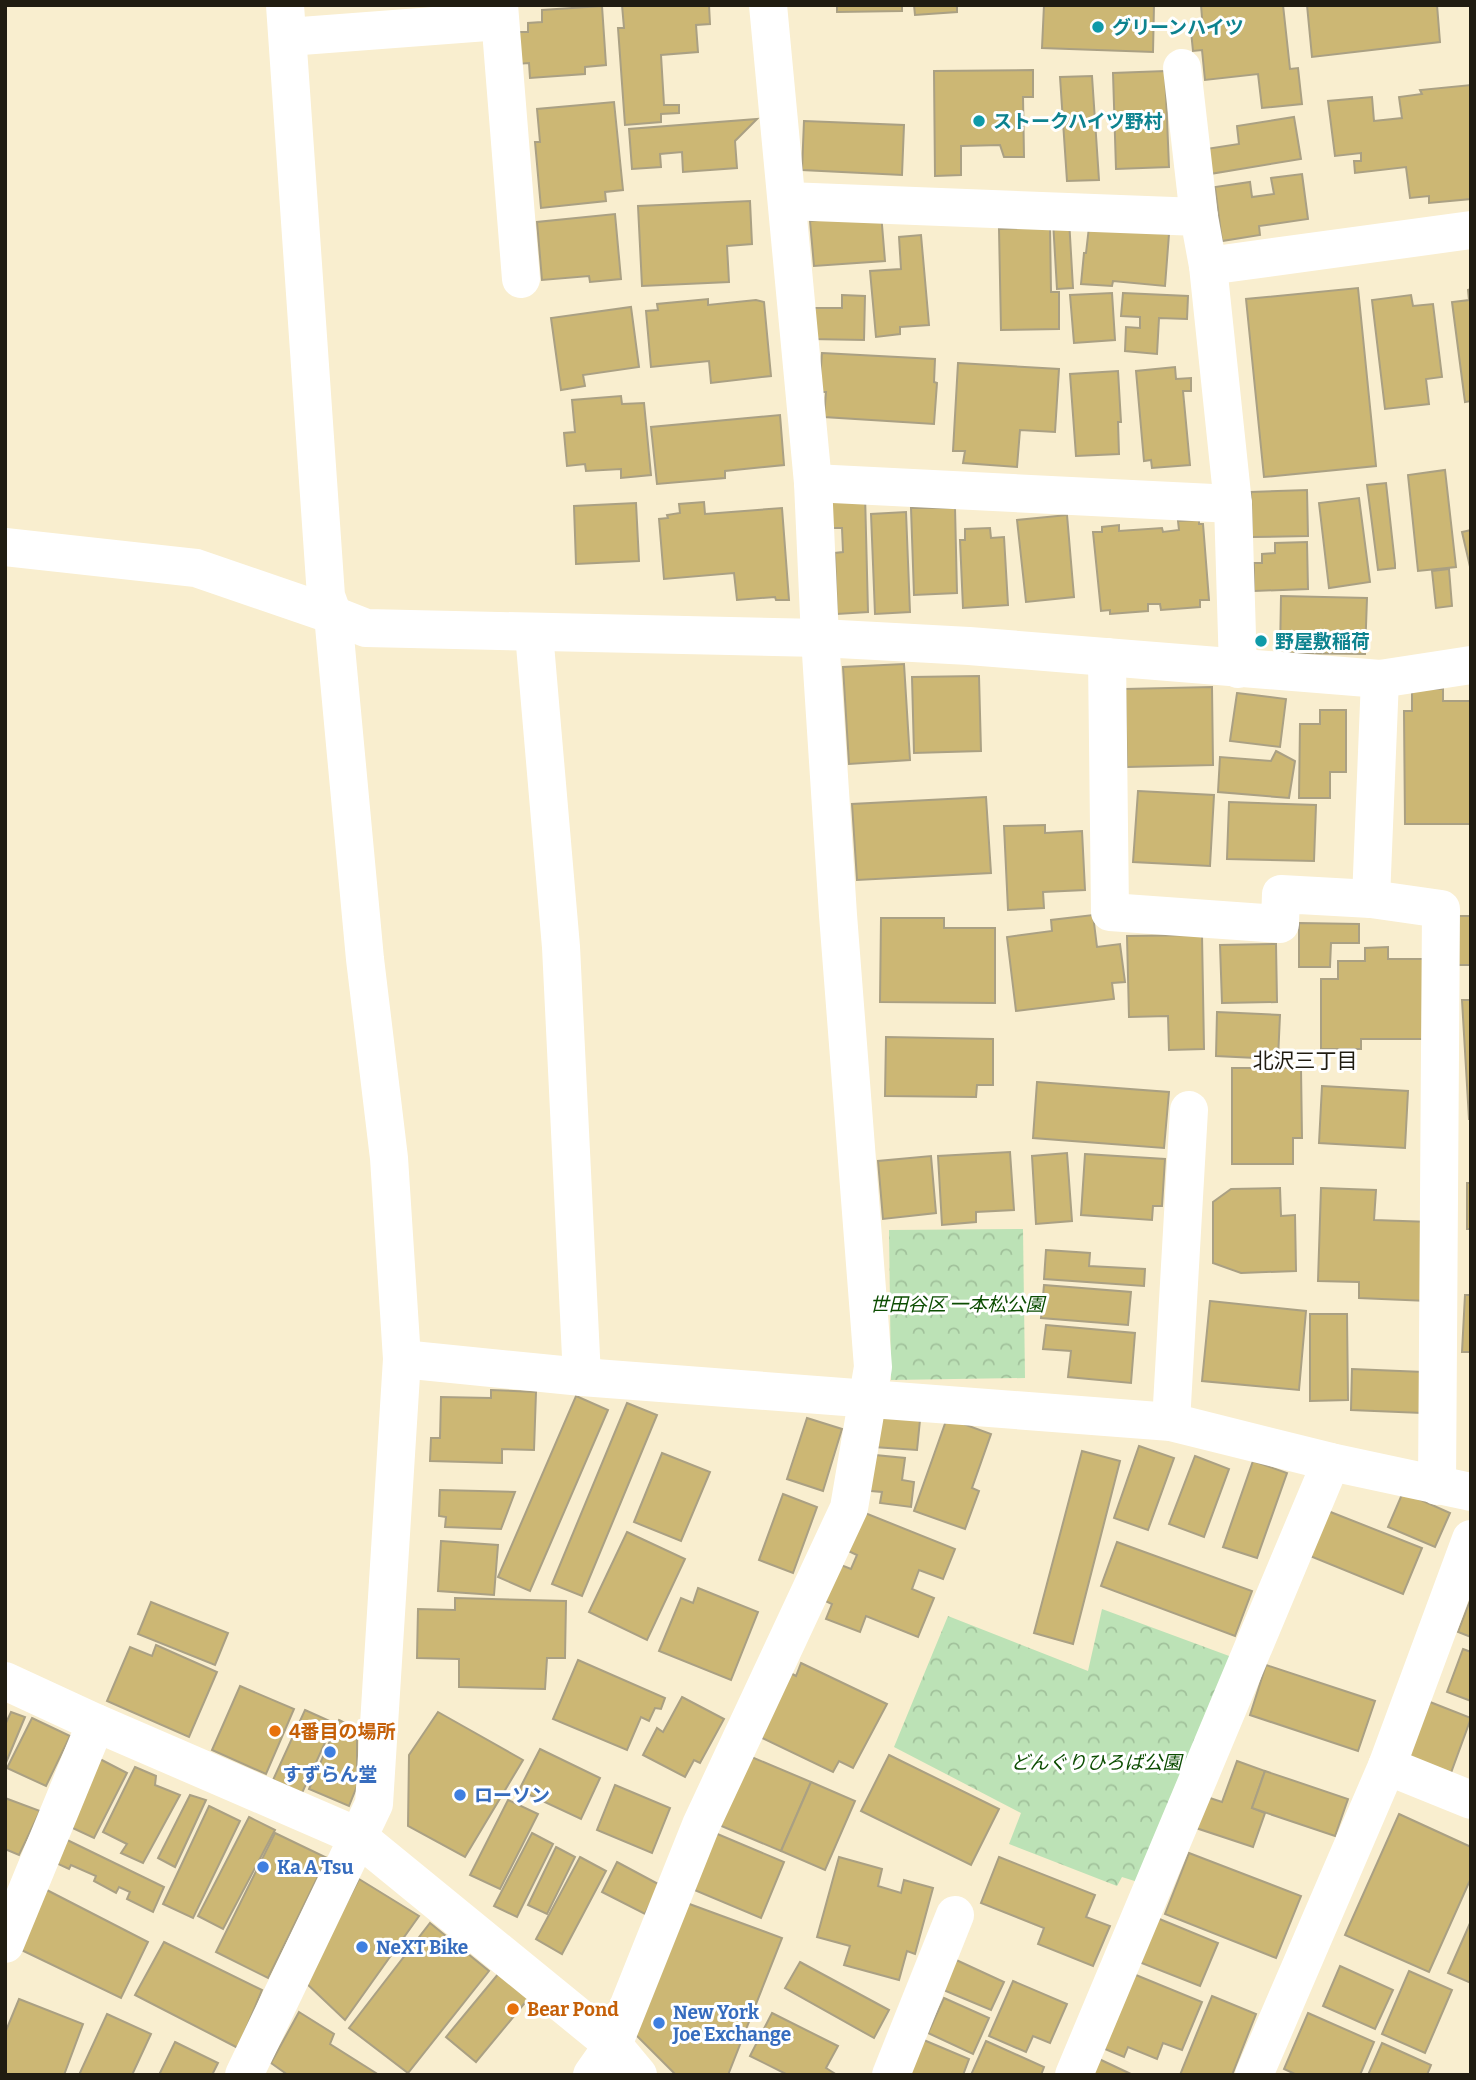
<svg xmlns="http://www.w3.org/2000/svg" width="1476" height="2080" font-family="Bitter,'Noto Sans JP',serif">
<defs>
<pattern id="park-crowns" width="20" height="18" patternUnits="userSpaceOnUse" patternTransform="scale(1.75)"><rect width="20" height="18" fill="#bce2b6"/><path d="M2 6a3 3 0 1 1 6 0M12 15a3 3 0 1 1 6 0" fill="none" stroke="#a1c19b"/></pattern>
</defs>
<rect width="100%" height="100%" fill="#f9eecf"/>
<g fill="url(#park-crowns)">
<path d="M1023,1229L1025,1378L891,1380L889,1230Z"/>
<path d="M1102,1609L1240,1660L1144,1884L1122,1877L1117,1886L1009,1844L1021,1813L894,1747L948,1616L1088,1671Z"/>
</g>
<g fill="#ccb774" stroke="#aaa083" stroke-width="2">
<path d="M622,5H709L710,24L696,25L698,52L661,55L664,105H679V113L661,114V122L625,125L618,28H624Z"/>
<path d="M837,5H902V11L837,12Z"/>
<path d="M914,5H957V12L915,15Z"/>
<path d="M1044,5H1154L1153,52L1042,48Z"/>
<path d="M1201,5H1283L1290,69L1298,68L1302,104L1262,108L1258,74L1205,80L1202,50L1193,51L1191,31L1203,29Z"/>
<path d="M1307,5H1437L1440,42L1312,57Z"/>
<path d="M602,6L606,65L585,67V74L530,78L529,63L517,64L515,32H528V23L542,22V10Z"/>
<path d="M1033,70V97H1023L1024,157H1004L1000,145L961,146V175L935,176L934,71Z"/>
<path d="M1165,71L1169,167L1116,169L1113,73Z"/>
<path d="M1092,76L1099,180L1067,181L1060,77Z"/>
<path d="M1471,85V199L1429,203V196L1410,198L1406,167L1355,173L1354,161H1361V153L1335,156L1328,101L1372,97L1374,121L1402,118L1399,97L1422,94L1420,90Z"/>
<path d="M614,102L623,190L605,192L606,201L541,208L535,142H540L537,109Z"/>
<path d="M1294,117L1301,159L1210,174L1206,149L1239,144L1237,126Z"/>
<path d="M757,119L735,141L737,168L683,172L682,152L660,154L661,167L632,169L629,129Z"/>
<path d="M804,121L904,125L902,175L802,170Z"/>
<path d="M1302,174L1308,219L1259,226L1260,235L1222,241L1215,187L1250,182L1252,197L1274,194L1271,178Z"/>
<path d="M750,201L752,244L727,246L729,282L642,286L638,206Z"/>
<path d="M881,213L885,261L814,266L810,221Z"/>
<path d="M615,214L621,279L590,282L589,276L542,280L537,222Z"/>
<path d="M1069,219L1073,288L1057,289L1053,221Z"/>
<path d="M1050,227L1051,292H1059V329L1001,330L999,229Z"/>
<path d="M1089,227L1169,234L1165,286L1113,281L1112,286L1081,284L1084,253H1086Z"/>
<path d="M921,235L929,325L900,327V334L876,337L870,271L901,269L899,237Z"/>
<path d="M1358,288L1376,466L1264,477L1246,299Z"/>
<path d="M1471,289V401L1465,402L1452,302L1469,300L1468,290Z"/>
<path d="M1112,293L1115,340L1074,343L1070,295Z"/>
<path d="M1123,293L1188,296L1187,319L1159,318L1157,354L1125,351L1126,327L1140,328V317L1121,316Z"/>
<path d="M842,295L865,296L864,340L811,339L812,308H842Z"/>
<path d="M1411,295L1413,306L1433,304L1442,377L1426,379L1429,404L1385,409L1372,300Z"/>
<path d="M708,299V305L756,300L764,302L771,376L711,383L709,361L651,367L646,311L658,310L657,304Z"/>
<path d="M631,307L639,367L583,375L585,386L561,390L551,318Z"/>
<path d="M822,353L935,359L934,382L937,383L934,424L824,417L826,392H819Z"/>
<path d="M958,363L1059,369L1055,432L1020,430L1017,467L963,463L965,451H953Z"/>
<path d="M1175,367L1176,379L1191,378V391H1183L1190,465L1152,468L1151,460L1144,461L1136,371Z"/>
<path d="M1118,371L1121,422H1118L1119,454L1076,456L1070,374Z"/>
<path d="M621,396L622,404L644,403L651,475L621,478V469L586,471L585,464L567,466L564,433L575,432L572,400Z"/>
<path d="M780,415L784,465L725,471V478L657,484L651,427Z"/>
<path d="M1445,470L1456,567L1418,571L1408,475Z"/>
<path d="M1386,483L1395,564V568L1378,570L1367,485Z"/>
<path d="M1307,490L1308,536L1252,537L1251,492Z"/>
<path d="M865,494L868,612L837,614L835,553L843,552L842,528H829V495Z"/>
<path d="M1359,498L1370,582L1329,588L1319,503Z"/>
<path d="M704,502L705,514L782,508L789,600H776L775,597L737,600L734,573L664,579L659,519L668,518L667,515L680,513L679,504Z"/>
<path d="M636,503L639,561L576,564L574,506Z"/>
<path d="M911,508H955L957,593L914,595Z"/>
<path d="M906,512L910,612L875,614L871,514Z"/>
<path d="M1067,515L1074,597L1026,602L1017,520Z"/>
<path d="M1199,520V524H1203L1209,600H1200V607L1161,610L1160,604H1148V611L1110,614V610L1101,611L1093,532H1102V527L1119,525V531L1162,528L1163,532L1179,530L1178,521Z"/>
<path d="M990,528L991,538L1004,537L1008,605L963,608L960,540H965V529Z"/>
<path d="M1471,530V571L1462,532Z"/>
<path d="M1307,542L1308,589L1254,591V563H1262V554L1275,553V543Z"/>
<path d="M1449,569L1452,606L1436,608L1432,571Z"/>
<path d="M1281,596L1367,598L1365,654L1280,653Z"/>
<path d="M904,664L910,760L849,764L843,667Z"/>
<path d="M979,676L981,751L914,753L912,677Z"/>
<path d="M1212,687L1213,765L1127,767L1125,689Z"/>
<path d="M1412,689H1443V701H1471V824H1405L1404,711H1412Z"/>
<path d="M1237,693L1286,699L1280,747L1230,741Z"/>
<path d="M1320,710H1346V772H1330V798H1299L1300,724H1320Z"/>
<path d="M1276,751L1295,761L1289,798L1218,792L1220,757L1271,761Z"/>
<path d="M1138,791L1214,795L1210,866L1133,862Z"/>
<path d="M986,797L991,873L857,880L852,804Z"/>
<path d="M1229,802L1316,805L1314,861L1227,859Z"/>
<path d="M1045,825V833L1082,831L1085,890L1043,892L1044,908L1008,910L1004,826Z"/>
<path d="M1093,915L1097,947L1120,944L1125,982L1112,983L1114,999L1016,1011L1007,937L1052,931L1051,920Z"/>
<rect x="1457" y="916" width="14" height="49"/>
<path d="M881,918H944V928H995V1003L880,1002Z"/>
<path d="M1299,923L1359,924V943H1331L1330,967H1299Z"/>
<path d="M1202,935L1204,1049L1169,1050L1168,1016L1129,1017L1127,936Z"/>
<path d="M1276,944L1277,1002L1222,1003L1220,945Z"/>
<path d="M1388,947V959H1425V1039H1361V1049H1321V979H1338V961H1365V948Z"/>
<path d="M1462,1000H1471V1119H1469Z"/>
<path d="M1217,1012L1280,1015L1278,1059L1216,1056Z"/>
<path d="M886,1037L993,1039V1085H977L976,1097L885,1096Z"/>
<path d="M1232,1068H1301L1302,1138H1293V1164H1232Z"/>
<path d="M1037,1082L1169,1092L1164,1148L1033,1138Z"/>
<path d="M1322,1086L1408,1091L1405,1148L1319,1143Z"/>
<path d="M1010,1152L1014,1210L976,1212V1222L942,1225L938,1156Z"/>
<path d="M1067,1153L1072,1221L1036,1224L1032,1156Z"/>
<path d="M1085,1154L1165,1159L1162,1206H1153L1152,1220L1081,1215Z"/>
<path d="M931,1156L936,1213L883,1219L878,1161Z"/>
<rect x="1467" y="1183" width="4" height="46"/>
<path d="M1280,1188L1281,1216L1295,1215L1296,1271L1241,1273L1213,1263V1202L1231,1189Z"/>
<path d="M1321,1188L1376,1190L1374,1220L1431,1222L1428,1301L1359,1298V1282L1318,1281Z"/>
<path d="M1046,1250L1090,1253L1089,1266L1145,1269L1144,1286L1044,1279Z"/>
<path d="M1044,1285L1131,1292L1128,1325L1041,1318Z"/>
<path d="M1465,1295H1471V1352H1462Z"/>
<path d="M1210,1301L1306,1311L1299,1390L1202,1381Z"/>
<path d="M1310,1314H1347L1348,1400L1310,1401Z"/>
<path d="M1046,1325L1135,1333L1131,1383L1068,1377L1071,1351L1043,1349Z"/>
<path d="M1352,1369L1423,1372L1422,1413L1351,1410Z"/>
<path d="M491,1390L536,1392L534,1450L502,1449V1463L430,1461L431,1438H440L441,1397L491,1398Z"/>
<path d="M576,1396L608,1410L530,1591L498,1577Z"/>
<path d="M627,1403L657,1415L582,1596L552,1584Z"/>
<path d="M876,1417L920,1420L917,1450L874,1447Z"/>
<path d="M807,1418L842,1429L823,1491L787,1479Z"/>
<path d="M947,1418L991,1434L972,1488L979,1491L965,1529L914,1511Z"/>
<path d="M1139,1446L1174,1458L1148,1530L1114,1518Z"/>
<path d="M1082,1451L1120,1461L1073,1644L1034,1633Z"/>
<path d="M662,1453L710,1472L681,1541L634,1522Z"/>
<path d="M865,1454L905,1458L902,1480L914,1482L911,1507L880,1503L882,1492L860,1490Z"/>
<path d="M1195,1456L1229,1469L1204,1537L1169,1524Z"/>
<path d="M1253,1461L1287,1473L1257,1558L1223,1547Z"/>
<path d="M440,1490L515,1492L501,1529L445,1527L446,1517L439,1516Z"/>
<path d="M1403,1492L1450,1513L1435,1547L1388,1527Z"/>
<path d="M783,1494L817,1507L793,1573L759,1560Z"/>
<path d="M860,1511L955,1549L943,1579L919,1570L912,1589L934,1598L918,1637L866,1616L860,1632L826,1619L832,1604L821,1599L836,1563L851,1569L857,1555L844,1549Z"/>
<path d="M1328,1511L1422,1548L1403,1594L1310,1556Z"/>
<path d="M627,1532L685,1559L647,1640L589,1612Z"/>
<path d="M441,1541L498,1545L494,1595L438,1591Z"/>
<path d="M1117,1542L1252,1591L1235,1636L1101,1586Z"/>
<path d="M698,1588L758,1612L731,1680L659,1651L681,1598L693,1603Z"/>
<path d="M455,1598L566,1601L565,1658H547L545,1689L459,1687V1659L417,1658L418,1609L455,1610Z"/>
<path d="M1471,1598V1637L1458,1632Z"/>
<path d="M151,1602L228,1633L215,1665L138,1634Z"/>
<path d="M156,1645L217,1672L189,1737L107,1701L130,1647L152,1656Z"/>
<path d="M1463,1649L1471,1652V1701L1447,1692Z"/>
<path d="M578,1660L665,1698L661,1709L655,1708L649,1721L641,1717L627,1750L553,1719Z"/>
<path d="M801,1663L887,1704L853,1768L839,1761L833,1772L752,1733L783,1669L796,1676Z"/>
<path d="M1266,1665L1375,1701L1358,1751L1250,1715Z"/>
<path d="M240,1686L294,1709L266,1774L212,1750Z"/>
<path d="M682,1697L724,1719L700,1763L694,1760L685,1777L643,1755L657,1728L663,1732Z"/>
<path d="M1430,1702L1471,1718L1448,1781L1405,1765Z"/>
<path d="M305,1710L334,1723L302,1793L273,1780Z"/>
<path d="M11,1712L25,1717L5,1765V1725Z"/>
<path d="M438,1712L523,1760L465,1857L408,1826L409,1755Z"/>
<path d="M32,1718L70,1736L46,1786L7,1768Z"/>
<path d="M339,1720L357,1729V1786L349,1806L309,1789Z"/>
<path d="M540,1749L600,1778L581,1819L519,1790Z"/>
<path d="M889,1755L999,1809L971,1865L861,1811Z"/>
<path d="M749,1756L811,1782L781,1851L719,1825Z"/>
<path d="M96,1757L127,1773L94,1838L64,1824Z"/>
<path d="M1237,1761L1265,1771L1252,1808L1265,1813L1253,1847L1196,1828L1207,1797L1222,1802Z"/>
<path d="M135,1767L156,1776L155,1785L180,1795L143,1863L121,1853L127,1844L103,1832Z"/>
<path d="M1265,1771L1348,1799L1335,1836L1252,1808Z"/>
<path d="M811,1782L855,1801L825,1870L781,1851Z"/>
<path d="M615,1785L670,1808L652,1853L597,1830Z"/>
<path d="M190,1795L206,1800L175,1867L158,1858Z"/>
<path d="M5,1798L40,1811L19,1855L5,1849Z"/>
<path d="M508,1800L538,1814L500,1889L470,1875Z"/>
<path d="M209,1806L240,1821L193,1918L163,1904Z"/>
<path d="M1399,1814L1471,1847V1878L1429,1972L1345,1935Z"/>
<path d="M249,1817L275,1830L223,1929L198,1916Z"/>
<path d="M275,1833L327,1858L268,1978L216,1952Z"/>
<path d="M532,1833L553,1844L517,1917L494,1906Z"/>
<path d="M715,1833L784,1862L761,1918L692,1889Z"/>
<path d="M61,1837L164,1887L153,1912L127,1899L130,1892L119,1887L116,1893L94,1881L96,1876L71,1865L69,1869L56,1863Z"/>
<path d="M556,1847L575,1857L547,1914L528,1905Z"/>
<path d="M1189,1853L1301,1896L1276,1958L1165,1914Z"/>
<path d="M580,1857L606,1871L562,1954L536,1939Z"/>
<path d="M839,1857L882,1869L878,1886L901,1893L904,1880L933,1888L915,1954L907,1951L899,1980L844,1965L850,1946L817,1937Z"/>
<path d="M999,1857L1095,1895L1086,1917L1110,1926L1093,1966L1038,1944L1044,1928L981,1903Z"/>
<path d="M617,1862L660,1885L645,1914L602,1892Z"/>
<path d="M359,1879L419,1916L345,2020L305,1982Z"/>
<path d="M39,1886L148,1942L121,1998L13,1946Z"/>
<path d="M684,1902L782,1938L728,2075H676L634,2033Z"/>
<path d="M1157,1918L1218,1943L1200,1986L1139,1962Z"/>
<path d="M1471,1921V1983L1448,1973Z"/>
<path d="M430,1923L489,1971L408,2073L349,2028Z"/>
<path d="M164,1942L262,1990L238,2048L135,1995Z"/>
<path d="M954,1959L1004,1982L991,2010L941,1989Z"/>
<path d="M800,1962L889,2010L874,2038L785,1988Z"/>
<path d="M1340,1966L1393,1990L1375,2029L1323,2006Z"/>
<path d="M1409,1971L1452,1990L1425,2053L1382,2034Z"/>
<path d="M499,1973L529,1998L476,2062L446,2037Z"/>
<path d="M1131,1973L1202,2002L1182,2050L1163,2043L1157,2059L1128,2047L1124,2057L1100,2047Z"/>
<path d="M1013,1981L1067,2004L1050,2043L1033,2036L1026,2052L989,2036Z"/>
<path d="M1212,1996L1256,2014L1232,2075H1180Z"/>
<path d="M944,1998L989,2018L973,2054L928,2033Z"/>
<path d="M19,1999L83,2024L64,2075H5V2033Z"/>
<path d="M299,2012L334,2034L330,2044L379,2075H288L271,2063Z"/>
<path d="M772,2013L838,2046L826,2068L837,2075H788L750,2056Z"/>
<path d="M1308,2013L1374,2042L1360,2075H1297L1284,2069Z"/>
<path d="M107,2014L151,2034L132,2075H79Z"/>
<path d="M919,2038L969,2059L963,2075H904Z"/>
<path d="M986,2041L1044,2067L1041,2075H971Z"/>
<path d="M175,2042L218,2063L212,2075H159Z"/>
<path d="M1382,2043L1431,2065L1427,2075H1368Z"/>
<path d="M1099,2059L1133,2075H1092Z"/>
</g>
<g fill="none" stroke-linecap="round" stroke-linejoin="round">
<g stroke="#fff" stroke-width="38">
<path d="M499,5L521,279"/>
<path d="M288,37L500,21"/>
<path d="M1182,68L1199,217"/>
<path d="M787,201L1199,217L1208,266L1233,504L1238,669"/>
<path d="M1208,266L1471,230"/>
<path d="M813,483L1233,504"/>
<path d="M5,547L196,568L333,615L366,628L820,638L969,646L1380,679L1471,665"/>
<path d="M534,633L561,947L582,1377"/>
<path d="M1107,657L1110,912L1280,924L1281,894L1371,899L1441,909L1437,1486"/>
<path d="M1371,899L1380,679"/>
<path d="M402,1359L582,1377L1171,1422L1331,1462L1471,1492"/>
<path d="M1171,1422L1189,1110"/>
<path d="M5,1681L96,1723L357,1836L613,2045L638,2075"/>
<path d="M1387,1766L1471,1800"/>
<path d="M5,1944L96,1723"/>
<path d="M244,2075L374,1804L402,1359L389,1158L365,959L333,615L326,596L285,5"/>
<path d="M592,2075L613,2045L701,1825L849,1508L873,1367L838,915L820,638L813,483L768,5"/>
<path d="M891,2075L955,1915"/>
<path d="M1074,2075L1331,1462"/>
<path d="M1254,2075L1387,1766L1471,1539"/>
</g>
</g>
<g fill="#0f9aa8" stroke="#fff" stroke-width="2.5">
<circle cx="1098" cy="27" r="7"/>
<circle cx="979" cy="121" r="7"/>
<circle cx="1261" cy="641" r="7"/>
</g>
<g fill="#e8710a" stroke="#fff" stroke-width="2.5">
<circle cx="275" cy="1731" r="7"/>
<circle cx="513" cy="2009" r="7"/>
</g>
<g fill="#3f7fe0" stroke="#fff" stroke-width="2.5">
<circle cx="330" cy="1752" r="7"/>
<circle cx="460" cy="1795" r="7"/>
<circle cx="263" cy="1867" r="7"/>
<circle cx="362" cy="1947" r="7"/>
<circle cx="659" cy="2023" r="7"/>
</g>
<g text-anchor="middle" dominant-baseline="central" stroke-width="6" stroke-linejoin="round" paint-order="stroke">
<g font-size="19" font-weight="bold" fill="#0d838f" stroke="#fff" text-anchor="start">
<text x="1112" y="27">グリーンハイツ</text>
<text x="993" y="121">ストークハイツ野村</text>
<text x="1275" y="641">野屋敷稲荷</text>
</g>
<g font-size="19" font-style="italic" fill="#0c4d02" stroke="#fff">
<text x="957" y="1304">世田谷区 一本松公園</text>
<text x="1096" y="1762">どんぐりひろば公園</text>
</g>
<g font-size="19" font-weight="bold" fill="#c56008" stroke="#fff" text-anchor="start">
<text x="289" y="1731">4番目の場所</text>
<text x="527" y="2009">Bear Pond</text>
</g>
<g font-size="19" font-weight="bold" fill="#366cbe" stroke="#fff" text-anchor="start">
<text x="330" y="1774" text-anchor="middle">すずらん堂</text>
<text x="474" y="1795">ローソン</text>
<text x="277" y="1867">Ka A Tsu</text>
<text x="376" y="1947">NeXT Bike</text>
<text x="673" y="2012">New York<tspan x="673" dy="22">Joe Exchange</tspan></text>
</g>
<g font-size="21" fill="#201c11" stroke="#fff">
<text x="1305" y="1061">北沢三丁目</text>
</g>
</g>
<rect width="1476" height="2080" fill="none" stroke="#201c11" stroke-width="14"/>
</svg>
